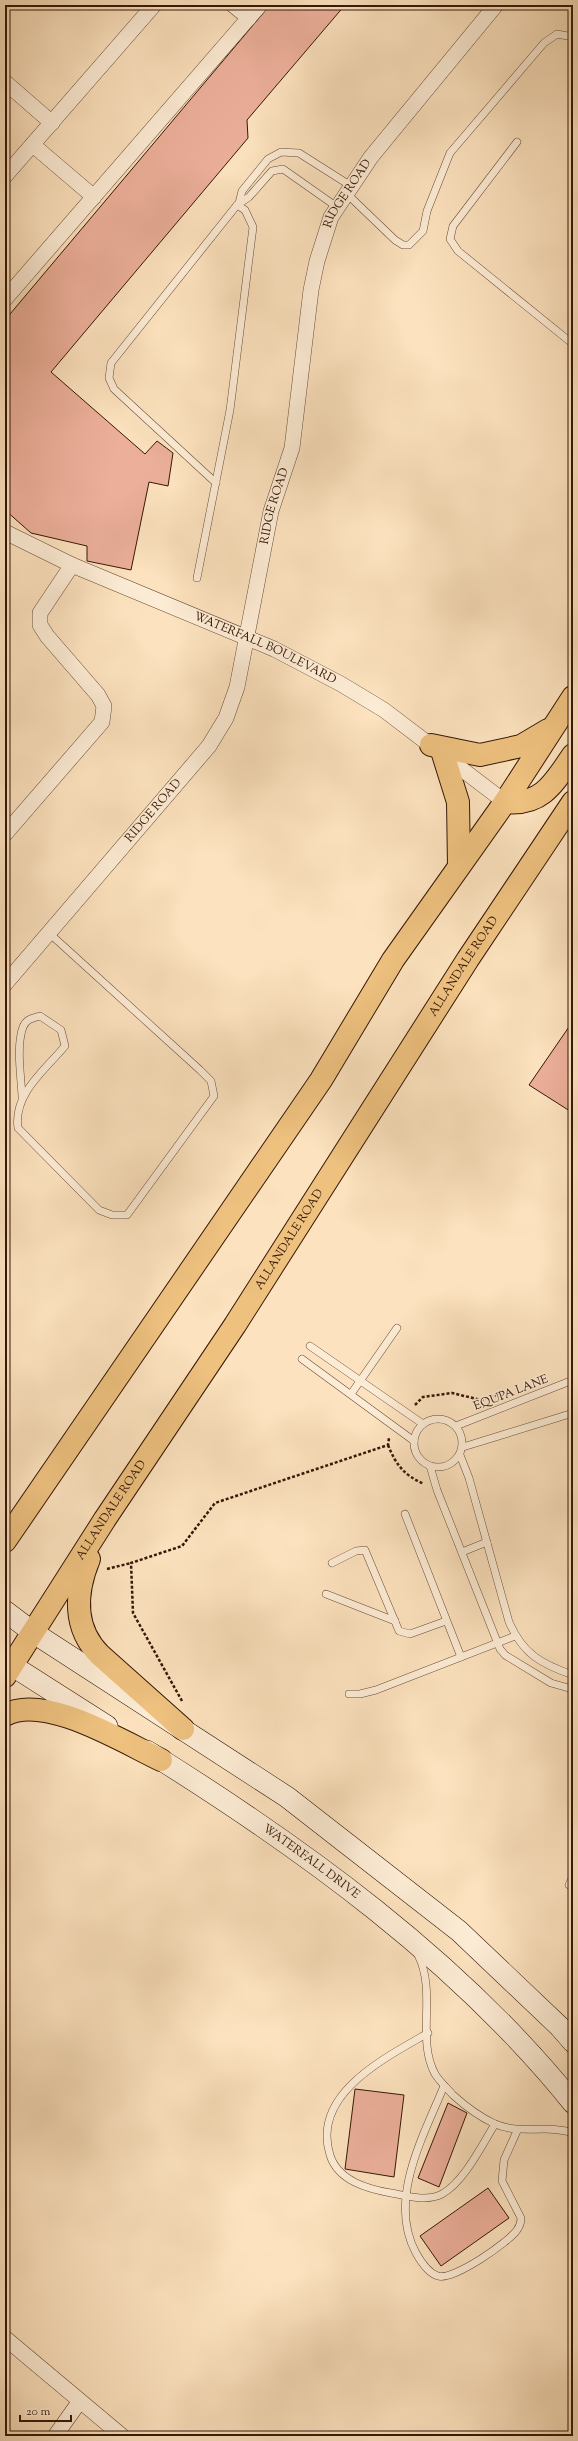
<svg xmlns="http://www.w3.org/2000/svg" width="578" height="2441" font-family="'Sorts Mill Goudy',serif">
<rect width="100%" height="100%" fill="#fce2be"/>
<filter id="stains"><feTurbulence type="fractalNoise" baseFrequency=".005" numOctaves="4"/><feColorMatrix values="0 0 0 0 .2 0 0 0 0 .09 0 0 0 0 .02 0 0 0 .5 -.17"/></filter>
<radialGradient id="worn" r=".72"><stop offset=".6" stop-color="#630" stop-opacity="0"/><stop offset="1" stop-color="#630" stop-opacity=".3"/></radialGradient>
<g fill="#ecaf9a" stroke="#351707">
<path d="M270,5H345L247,120L248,138L51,372L145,454L157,441L173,453L168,486L149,482L131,570L87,561V546L31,533L5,510V320Z"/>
<path d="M573,1021V1113L529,1085Z"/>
<path d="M355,2089L404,2095L394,2177L345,2169Z"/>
<path d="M448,2103L467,2113L439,2187L418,2178Z"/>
<path d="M488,2188L509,2218L441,2266L420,2236Z"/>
</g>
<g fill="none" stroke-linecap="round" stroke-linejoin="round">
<g stroke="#674a35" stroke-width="8">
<g id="service">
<path d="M517,142L453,226L450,239L458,251L573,344"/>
<path d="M346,193L395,240L403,245H409L423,231L427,211L450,153L544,43L557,34L573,37"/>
<path d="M239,203L242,191L268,159L281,152L299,153L351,186"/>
<path d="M216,483L114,389L109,378L111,363L237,205L249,197L272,171L283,169L337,207"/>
<path d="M197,578L230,410L253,227L245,210L237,205"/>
<path d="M22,1096C21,1076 16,1046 23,1027C26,1019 33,1018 40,1016L61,1030L65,1046C45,1070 13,1094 18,1128L99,1210L112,1215H127L214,1096L211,1081L200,1070L49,933"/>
<path d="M310,1346L423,1424"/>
<path d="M302,1359L414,1441"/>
<path d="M351,1394L397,1328"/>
<circle cx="438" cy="1443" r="24"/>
<path d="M456,1426L573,1380"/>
<path d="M463,1447L573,1413"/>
<path d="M460,1455L469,1478L509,1622C523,1654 541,1664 573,1675"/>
<path d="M430,1466L437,1490L500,1649L505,1655L551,1683L572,1689"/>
<path d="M405,1514L461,1657"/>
<path d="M462,1552L487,1542"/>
<path d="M332,1563L356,1551L365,1550L399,1631L410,1634L446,1621"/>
<path d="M326,1594L395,1621"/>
<path d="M573,1688V1722"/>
<path d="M349,1694H360L376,1690L515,1636"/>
<path d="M569,1885L573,1876"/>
<path d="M418,1955C437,1992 416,2039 435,2074C440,2082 447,2088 453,2095C465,2106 480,2117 495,2124C521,2135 548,2124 573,2133"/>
<path d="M428,2033C385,2058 311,2094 330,2155C338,2181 368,2189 391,2193C407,2196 427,2202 442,2194C464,2182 482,2145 495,2124"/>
<path d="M444,2086C424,2135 387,2200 416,2253C421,2262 428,2273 438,2276C453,2281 509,2242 517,2230C520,2226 521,2222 521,2218L502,2181L504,2160L517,2131"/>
</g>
</g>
<g stroke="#674a35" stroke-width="16">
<g id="minor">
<path d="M233,5L249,18"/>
<path d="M5,82L52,123"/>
<path d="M33,145L94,197"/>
<path d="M5,176L154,5"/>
<path d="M5,299L260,5"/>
<path id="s1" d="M5,532L72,565L274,649L341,684L384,710L505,802"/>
<path d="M5,834L102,722L104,706L98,695L47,636L40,625V613L72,565"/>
<path id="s2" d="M5,984L209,746L226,718L237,687L271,511L292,448L311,290L317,261L331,217L371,157L496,5"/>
<path d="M5,2338L122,2436"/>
<path d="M55,2436L80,2401"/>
</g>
</g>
<g stroke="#351707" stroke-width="22">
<g id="secondary">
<path d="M5,1611L34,1633L287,1797L459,1931L560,2027L573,2042"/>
<path d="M5,1661L107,1726"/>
<path id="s3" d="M147,1751C301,1847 458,1960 573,2103"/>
</g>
</g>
<g stroke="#351707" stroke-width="24">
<g id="primary">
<path d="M431,745L480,755L521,746L548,730"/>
<path d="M443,754L458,802L459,866"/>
<path d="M505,802C542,806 554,783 573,755"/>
<path d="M5,1541L321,1080L393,960L505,802L573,697"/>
<path d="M89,1559C75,1593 73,1628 100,1655L183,1729"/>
<path id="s4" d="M5,1676L105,1519L235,1325L468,959L573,802"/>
<path d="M5,1715C44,1693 123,1742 161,1760"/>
</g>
</g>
<g stroke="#351707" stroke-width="2.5" stroke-dasharray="3 2" stroke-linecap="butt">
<path d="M415,1405L423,1397L452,1393L481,1400L503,1393"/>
<path d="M388,1445C396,1465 404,1475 424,1484"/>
<path d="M107,1569L131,1563"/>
<path d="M182,1701L133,1613L131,1563L182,1546L215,1503L388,1445L389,1438"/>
</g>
<use href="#service" stroke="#fdecd5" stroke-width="7"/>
<use href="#minor" stroke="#fdecd5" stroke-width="15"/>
<use href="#secondary" stroke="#fdecd5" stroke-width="21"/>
<use href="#primary" stroke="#eec17f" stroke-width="22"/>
</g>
<g text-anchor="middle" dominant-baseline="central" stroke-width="3" stroke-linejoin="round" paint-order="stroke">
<g font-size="12" fill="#351707" stroke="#fdecd5">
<text stroke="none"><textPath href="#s2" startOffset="888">RIDGE ROAD</textPath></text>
<text stroke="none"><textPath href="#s2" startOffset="564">RIDGE ROAD</textPath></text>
<text stroke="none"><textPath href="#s1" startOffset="285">WATERFALL BOULEVARD</textPath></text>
<text stroke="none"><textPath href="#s2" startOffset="228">RIDGE ROAD</textPath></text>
<text stroke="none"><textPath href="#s4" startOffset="845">ALLANDALE ROAD</textPath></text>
<text stroke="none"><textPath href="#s4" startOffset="521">ALLANDALE ROAD</textPath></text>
<text transform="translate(511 1393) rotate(-21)">EQUPA LANE</text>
<text stroke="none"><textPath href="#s4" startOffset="197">ALLANDALE ROAD</textPath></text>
<text stroke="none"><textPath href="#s3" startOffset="198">WATERFALL DRIVE</textPath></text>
</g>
</g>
<rect width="578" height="2441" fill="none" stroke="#fce2be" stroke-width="20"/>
<rect x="6" y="6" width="566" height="2429" fill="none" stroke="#351707" stroke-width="2"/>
<rect x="10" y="10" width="558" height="2421" fill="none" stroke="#351707"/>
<path d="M20 2415v6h51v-6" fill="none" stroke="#351707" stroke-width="2"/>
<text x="26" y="2415" font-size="12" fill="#351707" stroke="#fdecd5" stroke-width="3" paint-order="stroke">20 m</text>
<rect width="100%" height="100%" filter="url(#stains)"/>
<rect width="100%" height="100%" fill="url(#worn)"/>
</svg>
